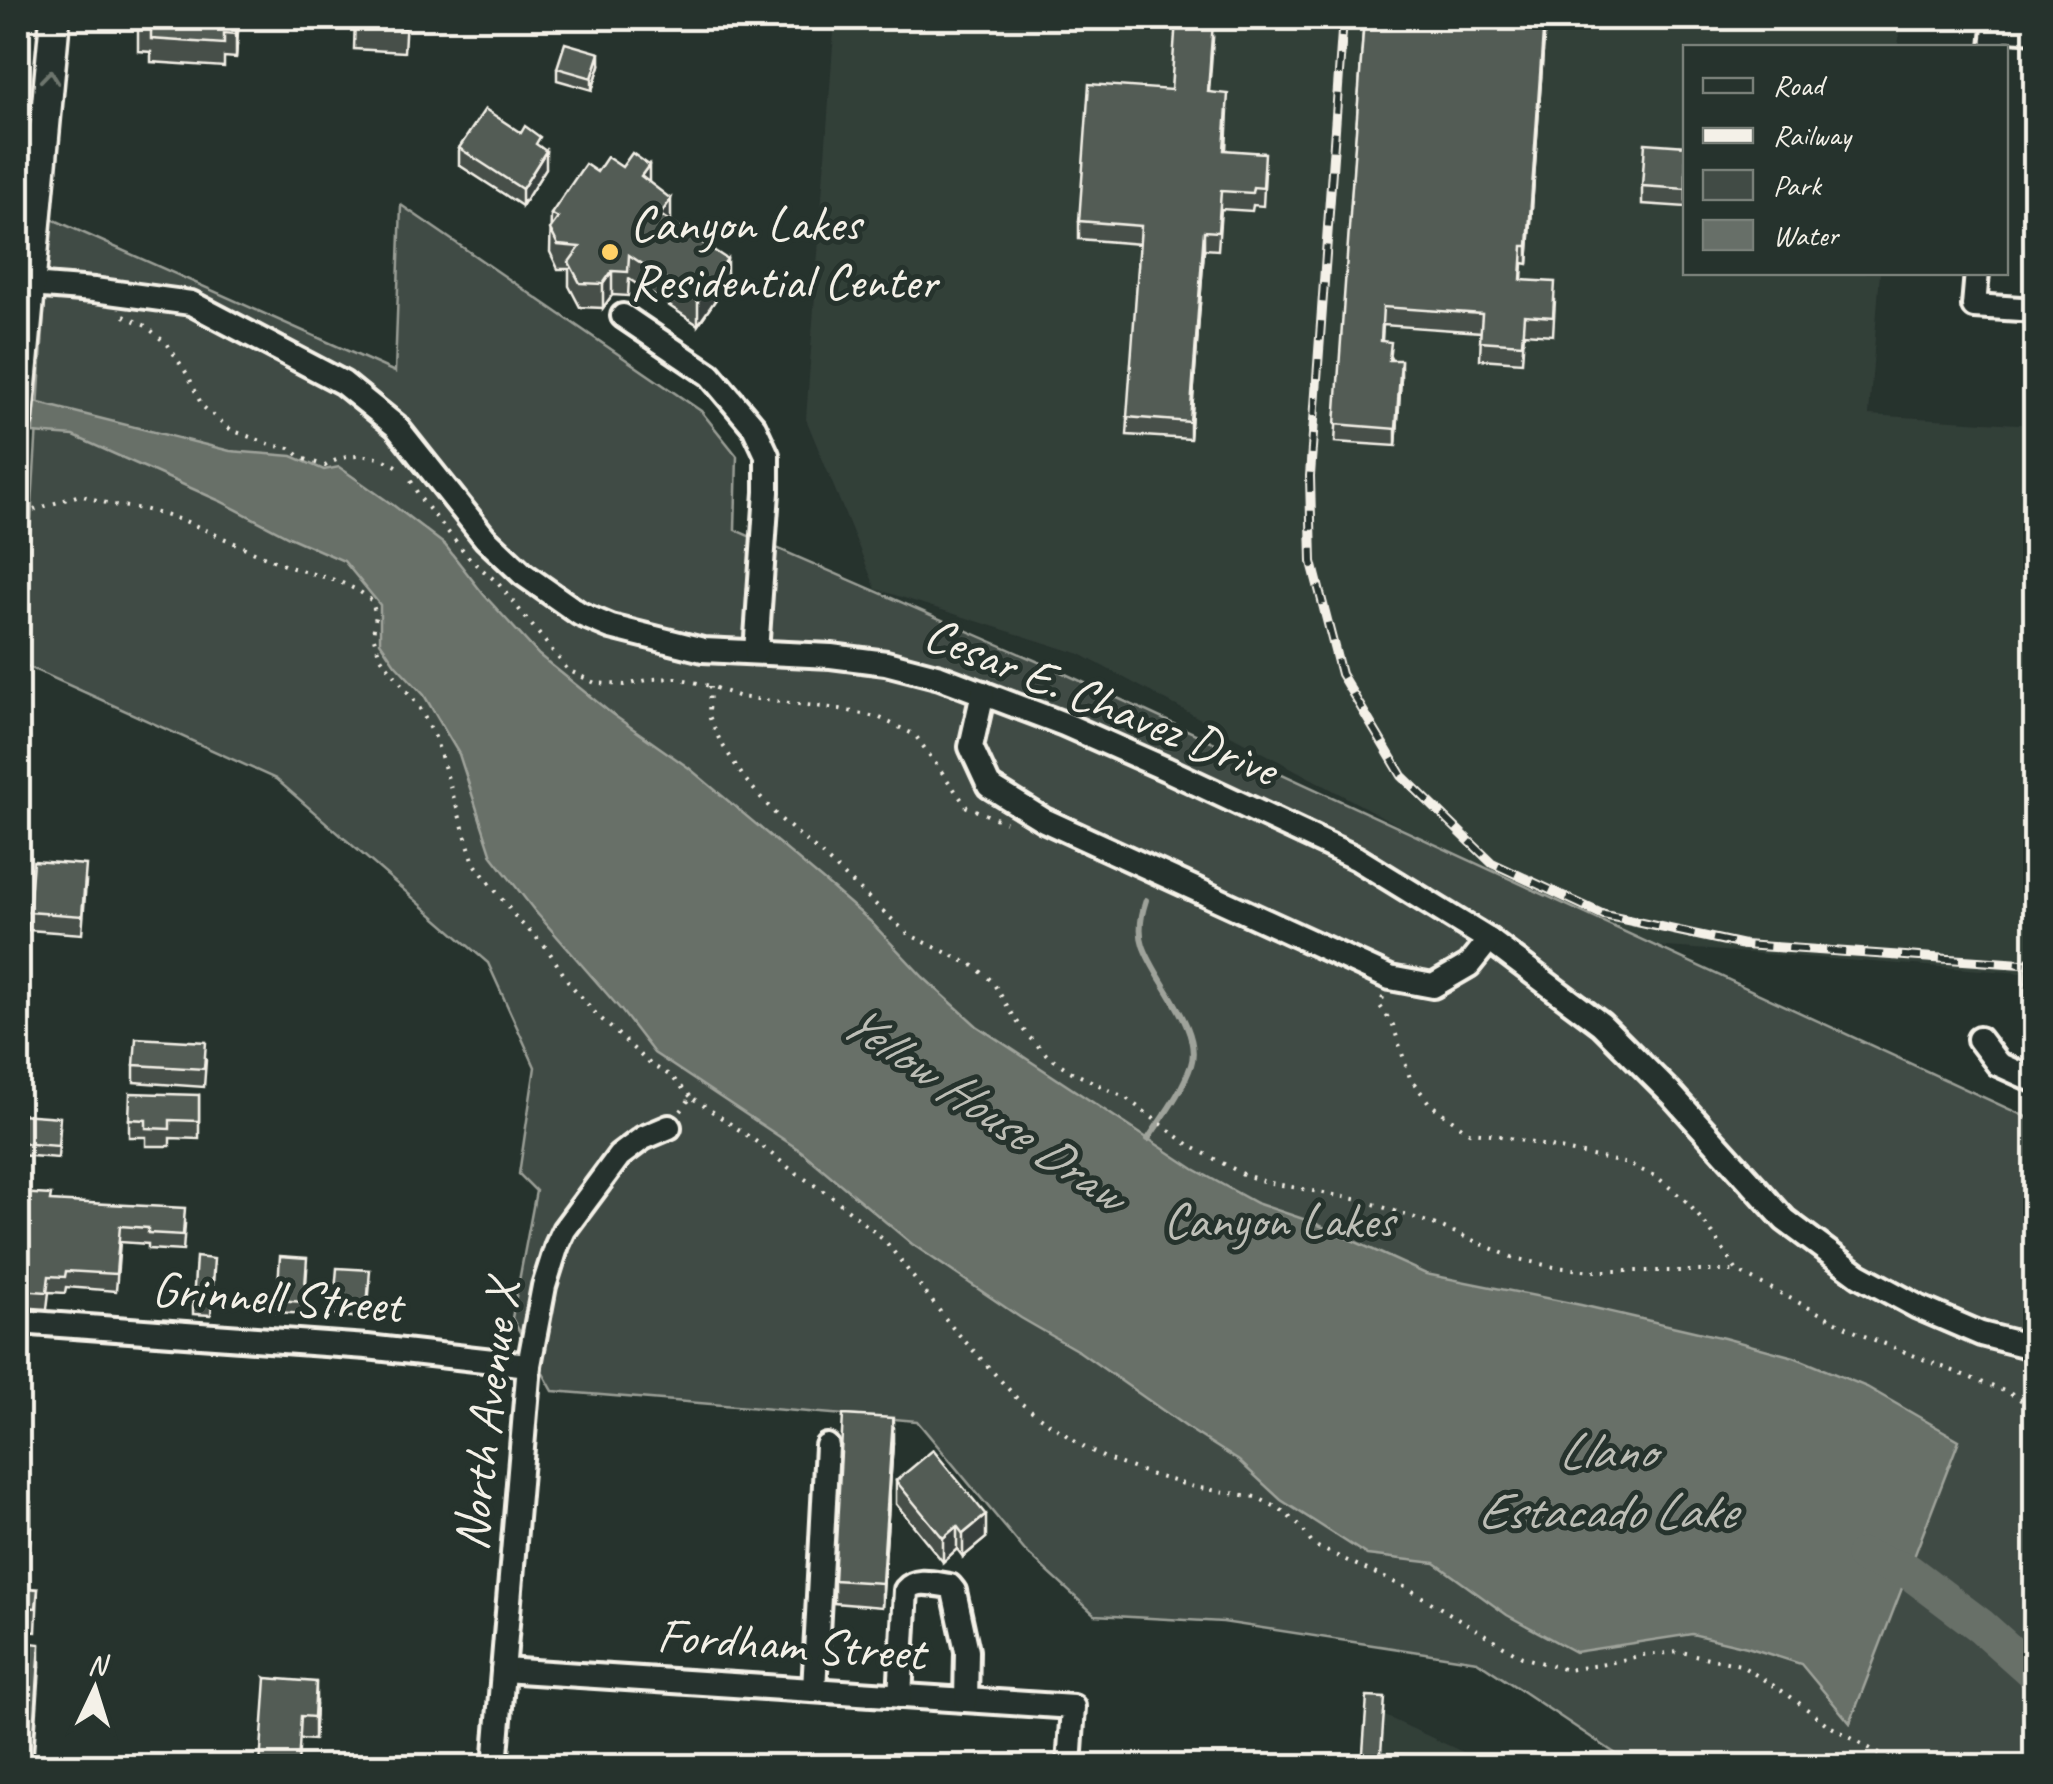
<svg xmlns="http://www.w3.org/2000/svg" width="2053" height="1784" font-family="Caveat,sans-serif">
<rect width="100%" height="100%" fill="#26332d"/>
<filter id="ink" filterUnits="userSpaceOnUse"><feTurbulence type="fractalNoise" baseFrequency=".01" numOctaves="2"/><feDisplacementMap in="SourceGraphic" scale="20" xChannelSelector="R" yChannelSelector="G"/><feConvolveMatrix kernelMatrix="1 2 1 2 8 2 1 2 1" color-interpolation-filters="sRGB"/></filter>
<g filter="url(#ink)">
<g fill="#333f39">
<path d="M835,18H1900L1898,47L1686,48V272L1880,273L1869,415L2035,425V974L1653,946L1431,843L1080,654L876,589L806,419Z"/>
<path d="M1367,1714L1385,1716L1493,1766H1363Z"/>
</g>
<path fill="#414b45" stroke="#9a9e96" stroke-width="2.5" d="M401,205L701,411L737,456L735,530L1048,666L2035,1121V1766H1634L1477,1661L1223,1622L1095,1615L1025,1551L917,1421L553,1391L512,1318L536,1191L519,1174L535,1067L488,963L276,779L22,664L50,218L395,372Z"/>
<path fill="#676f68" stroke="#9fa39b" stroke-width="2.5" d="M35,402L230,451L292,456L324,470L339,467L393,505L445,545L484,595L539,655L612,714L689,768L832,888L870,921L923,977L977,1026L1194,1169L1256,1203L1312,1222L1426,1274L1581,1305L1724,1338L1794,1357L1867,1387L1959,1440L1850,1723L1801,1664L1747,1647L1692,1634L1575,1652L1507,1615L1435,1563L1367,1555L1281,1500L1239,1461L1192,1431L1080,1352L1021,1318L912,1244L801,1151L654,1053L621,1010L534,910L492,856L459,754L424,695L395,664L380,642V605L344,561L289,537L220,501L74,436L33,433Z"/>
<g fill="none" stroke-linecap="round" stroke-linejoin="round">
<path stroke="#9fa39b" stroke-width="6" d="M1146,900C1141,915 1138,930 1143,945C1154,980 1203,1028 1191,1065C1182,1092 1163,1116 1148,1139"/>
<path stroke="#676f68" stroke-width="35" d="M1863,1556L1908,1571L1981,1626L2036,1675"/>
<g stroke="#f4f1e8" stroke-width="30">
<g id="minor">
<path d="M1993,48L1995,28L2036,31"/>
<path d="M1977,272L1974,306L2036,310"/>
<path d="M18,284L94,290L191,303L343,383L396,426L485,538L523,574L580,614L611,627L703,650L831,656L886,663L940,677L1064,724L1166,769L1356,858L1489,940L1601,1024L1673,1096L1785,1220L1859,1275L1918,1307L1981,1334L2036,1348"/>
<path d="M623,316L710,375L754,427L767,455V492L756,652"/>
<path d="M983,693L971,747L989,786L1044,820L1390,978L1433,986L1469,965L1489,940"/>
<path d="M1979,1039L1998,1064L2036,1081"/>
<path d="M18,1322L367,1347L529,1365"/>
<path d="M503,1670L1073,1707L1069,1766"/>
<path d="M814,1690L827,1446"/>
<path d="M900,1696L906,1590C916,1578 935,1584 950,1586L954,1591L967,1651L966,1700"/>
<path d="M495,1766L529,1365L544,1286L557,1245L564,1230L619,1156L643,1138L669,1127"/>
</g>
</g>
<g stroke="#f4f1e8" stroke-width="35">
<path id="major" d="M18,418L55,18"/>
</g>
<g stroke="#f4f1e8" stroke-width="4" stroke-dasharray="2.5 8" stroke-linecap="butt">
<path d="M124,316L146,326L168,345L189,377L202,406L231,430L275,446L290,448L302,458L325,466C347,451 382,453 402,470"/>
<path d="M411,481L420,498L472,561L497,582L568,670L595,683L625,685L652,679L677,678L710,686L740,697L840,709L880,718L915,735L967,807L1005,822"/>
<path d="M24,513L80,495L113,505L143,509L185,521L286,566L338,581L359,591L371,600L376,614L373,635L380,656L419,707L435,737L474,863L518,920L546,947L570,984L597,1015L650,1064L671,1076L691,1097"/>
<path d="M710,686L709,716L720,741L744,778L778,817L811,845L908,934L974,966L992,981L1016,1020L1028,1036L1047,1055L1070,1071L1126,1098L1192,1147L1245,1175L1266,1182L1365,1201L1442,1227L1514,1258L1554,1267L1593,1271H1737"/>
<path d="M1383,997L1380,1006L1393,1025L1410,1078L1430,1104L1469,1132L1491,1134L1628,1164L1657,1177L1687,1202L1710,1230L1737,1271L1862,1335L2009,1393L2036,1409"/>
<path d="M681,1111L691,1097L754,1140L793,1171L834,1198L886,1242L952,1327L1022,1404L1080,1445L1107,1459L1152,1475L1194,1487L1256,1497L1280,1509L1301,1527L1313,1545L1409,1589L1522,1657L1567,1670L1605,1664L1643,1655L1681,1652L1740,1665L1787,1694L1828,1725L1901,1766"/>
</g>
<use href="#minor" stroke="#26332d" stroke-width="22"/>
<use href="#major" stroke="#26332d" stroke-width="28"/>
<g stroke="#f4f1e8" stroke-width="10">
<path id="rail" d="M1343,18L1310,476L1312,562L1341,674L1402,776L1492,863L1604,915L1744,945L2036,965"/>
</g>
<use href="#rail" stroke="#26332d" stroke-width="6" stroke-dasharray="19" stroke-linecap="butt"/>
</g>
<g fill="#474f49" stroke="#f4f1e8" stroke-width="2.5">
<path d="M239,18L236,58L224,57V67L151,62V52L138,51V28Z"/>
<path d="M355,18H406L404,52L354,49Z"/>
<path d="M1364,18L1544,37L1528,264L1523,263L1522,280L1555,300L1553,335L1524,333L1522,362L1480,359L1481,332L1383,325L1382,341L1401,378L1396,446L1335,442Z"/>
<path d="M1213,39L1209,92L1228,111L1226,150L1265,171L1263,206L1253,205L1252,211L1221,209L1218,250L1204,249L1190,439L1127,435L1140,244L1079,239V221L1171,90Z"/>
<path d="M600,65L592,90L557,80V68Z"/>
<path d="M1686,146V207L1642,204V186Z"/>
<path d="M540,147L546,168L522,206L459,165V148Z"/>
<path d="M597,172L649,183L671,222L727,283L698,325L629,279L628,296L612,295L603,308L580,307L569,286V269H558L550,252L551,214Z"/>
<path d="M86,882L82,934L29,930V912Z"/>
<path d="M2036,960V1007H2025V983Z"/>
<path d="M206,1060L204,1087L134,1082V1065Z"/>
<path d="M199,1095V1139L170,1138V1146H146V1137H129V1119Z"/>
<path d="M60,1128L58,1158L18,1155V1139Z"/>
<path d="M18,1193L51,1201L185,1224L183,1251L148,1249V1244L120,1242L116,1291L66,1287L65,1293L49,1292L47,1309L18,1307Z"/>
<path d="M214,1270L211,1315L193,1314V1302Z"/>
<path d="M307,1270L304,1314L277,1312V1300Z"/>
<path d="M370,1282L367,1318L334,1316V1304Z"/>
<path d="M893,1442L882,1607L834,1603V1580Z"/>
<path d="M896,1481L986,1538L963,1557L957,1549L943,1562L896,1504Z"/>
<path d="M18,1501L31,1525L27,1588L38,1589L36,1632L24,1631L23,1642L40,1667L18,1766Z"/>
<path d="M266,1678L316,1705L314,1740L301,1739Z"/>
</g>
<g fill="#39403c" stroke="#f4f1e8" stroke-width="2.5">
<path d="M237,18H239L236,58V34Z"/>
<path d="M1544,19V37L1528,264V246Z"/>
<path d="M600,53V65L592,90V78Z"/>
<path d="M546,151V168L522,206V189Z"/>
<path d="M649,165V188L641,176Z"/>
<path d="M671,199V222L660,215Z"/>
<path d="M1204,231V249L1190,439V422Z"/>
<path d="M727,259V283L698,325V301Z"/>
<path d="M612,271V295L603,308V284Z"/>
<path d="M1401,360V378L1396,446V429Z"/>
<path d="M893,1418V1442L882,1607V1583Z"/>
<path d="M31,1502V1525L25,1612V1588Z"/>
<path d="M986,1515V1538L963,1557V1534Z"/>
<path d="M957,1526V1549L943,1562V1538Z"/>
<path d="M40,1644V1667L33,1766H32Z"/>
<path d="M316,1682V1705L314,1740V1717Z"/>
</g>
<g fill="#525c55" stroke="#f4f1e8" stroke-width="2.5">
<path d="M139,18H237L236,34L224,33V44L151,39V29L138,28Z"/>
<path d="M355,18H404V29L354,26Z"/>
<path d="M1364,18H1519L1544,19L1528,246H1523L1521,280L1555,282L1553,317L1524,315L1522,344L1480,341L1482,314L1383,307L1381,341L1391,342L1389,360H1401L1396,429L1335,424Z"/>
<path d="M1176,19L1213,22L1208,92L1228,94L1224,150L1265,153L1263,188L1253,187L1252,193L1221,191L1218,232L1204,231L1190,422L1127,417L1141,226L1079,221L1089,84L1171,90Z"/>
<path d="M565,43L600,53L592,78L557,68Z"/>
<path d="M485,109L521,133L525,126L540,137L536,144L546,151L522,189L459,148Z"/>
<path d="M1645,143L1686,146V189L1642,186Z"/>
<path d="M632,153L649,165L641,176L671,199L660,215L727,259L698,301L629,255L628,272L612,271L603,284L580,283L569,262L580,247L558,245L550,229L558,218L551,214L585,164L597,172L607,157L622,167Z"/>
<path d="M33,861L86,865L82,916L29,912Z"/>
<path d="M2027,959L2036,960V984L2025,983Z"/>
<path d="M136,1038L206,1042L204,1069L134,1065Z"/>
<path d="M130,1093L199,1095V1121L170,1120V1129L146,1128V1120L129,1119Z"/>
<path d="M19,1114L60,1117L58,1146L18,1143Z"/>
<path d="M18,1193L51,1195L50,1201L185,1208L183,1235L148,1233V1228L120,1226L116,1274L66,1271L65,1277L49,1276L47,1292L18,1290Z"/>
<path d="M280,1256L307,1258L304,1302L277,1300Z"/>
<path d="M196,1257L214,1259L211,1303L193,1302Z"/>
<path d="M337,1268L370,1270L367,1307L334,1304Z"/>
<path d="M843,1415L893,1418L882,1583L834,1580Z"/>
<path d="M933,1450L986,1515L963,1534L957,1526L943,1538L896,1481Z"/>
<path d="M18,1501L31,1502L25,1588L38,1589L36,1608L24,1607L21,1642L40,1644L32,1765L57,1766H18Z"/>
<path d="M266,1678L316,1682L314,1717L301,1716L298,1766H260Z"/>
<path d="M1367,1697L1385,1698L1381,1753L1424,1756L1423,1766H1362Z"/>
</g>
<defs><path id="oneway-chevron" d="M-2-3.5L2.5 0L-2 3.5" fill="none" stroke-width="1.6" stroke-linecap="round" stroke-linejoin="round" transform="scale(2.5)"/></defs>
<use stroke="#6e766e" href="#oneway-chevron" transform="translate(50 77) rotate(-84)"/>
</g>
<circle fill="#ffd166" stroke="#26332d" stroke-width="4" cx="610" cy="252" r="10"/>
<g text-anchor="middle" dominant-baseline="central" stroke-width="10" stroke-linejoin="round" paint-order="stroke">
<g font-size="50" fill="#f4f1e8" stroke="#26332d" text-anchor="start">
<text x="630" y="223">Canyon Lakes<tspan x="630" dy="58">Residential Center</tspan></text>
</g>
<g font-size="50" fill="#f4f1e8" stroke="#26332d">
<text transform="translate(1101 701) rotate(22)">Cesar E. Chavez Drive</text>
<text transform="translate(277 1297) rotate(4)">Grinnell Street</text>
<text transform="translate(486 1416) rotate(-83)">North Avenue X</text>
<text transform="translate(791 1644) rotate(4)">Fordham Street</text>
</g>
<g font-size="50" fill="#bebfb7" stroke="#26332d">
<text x="1279" y="1220">Canyon Lakes</text>
</g>
<g font-size="52" font-style="italic" fill="#bcbdb5" stroke="#26332d">
<text transform="translate(983 1107) rotate(34)">Yellow House Draw</text>
<text x="1606" y="1451">Llano<tspan x="1606" dy="60">Estacado Lake</tspan></text>
</g>
</g>
<rect width="2053" height="1784" fill="none" stroke="#26332d" stroke-width="60"/>
<rect x="30" y="30" width="1993" height="1724" fill="none" stroke="#f4f1e8" stroke-width="4" filter="url(#ink)"/>
<rect x="1683" y="45" width="325" height="230" fill="#26332d" stroke="#787f78" stroke-width="2.5"/>
<rect x="1703" y="78" width="50" height="15" fill="#26332d" stroke="#787f78" stroke-width="2.5"/>
<text x="1773" y="95" font-size="30" fill="#f4f1e8">Road</text>
<rect x="1703" y="128" width="50" height="15" fill="#f4f1e8" stroke="#787f78" stroke-width="2.5"/>
<text x="1773" y="145" font-size="30" fill="#f4f1e8">Railway</text>
<rect x="1703" y="170" width="50" height="30" fill="#414b45" stroke="#787f78" stroke-width="2.5"/>
<text x="1773" y="195" font-size="30" fill="#f4f1e8">Park</text>
<rect x="1703" y="220" width="50" height="30" fill="#676f68" stroke="#787f78" stroke-width="2.5"/>
<text x="1773" y="245" font-size="30" fill="#f4f1e8">Water</text>
<g transform="translate(95 1689) rotate(4)" stroke="#26332d" stroke-width="8" paint-order="stroke">
<path d="M0-8L18 38L0 25L-18 38Z" fill="#f4f1e8"/>
<text y="-15" font-size="28" font-weight="bold" text-anchor="middle" fill="#f4f1e8">N</text>
</g>
</svg>
